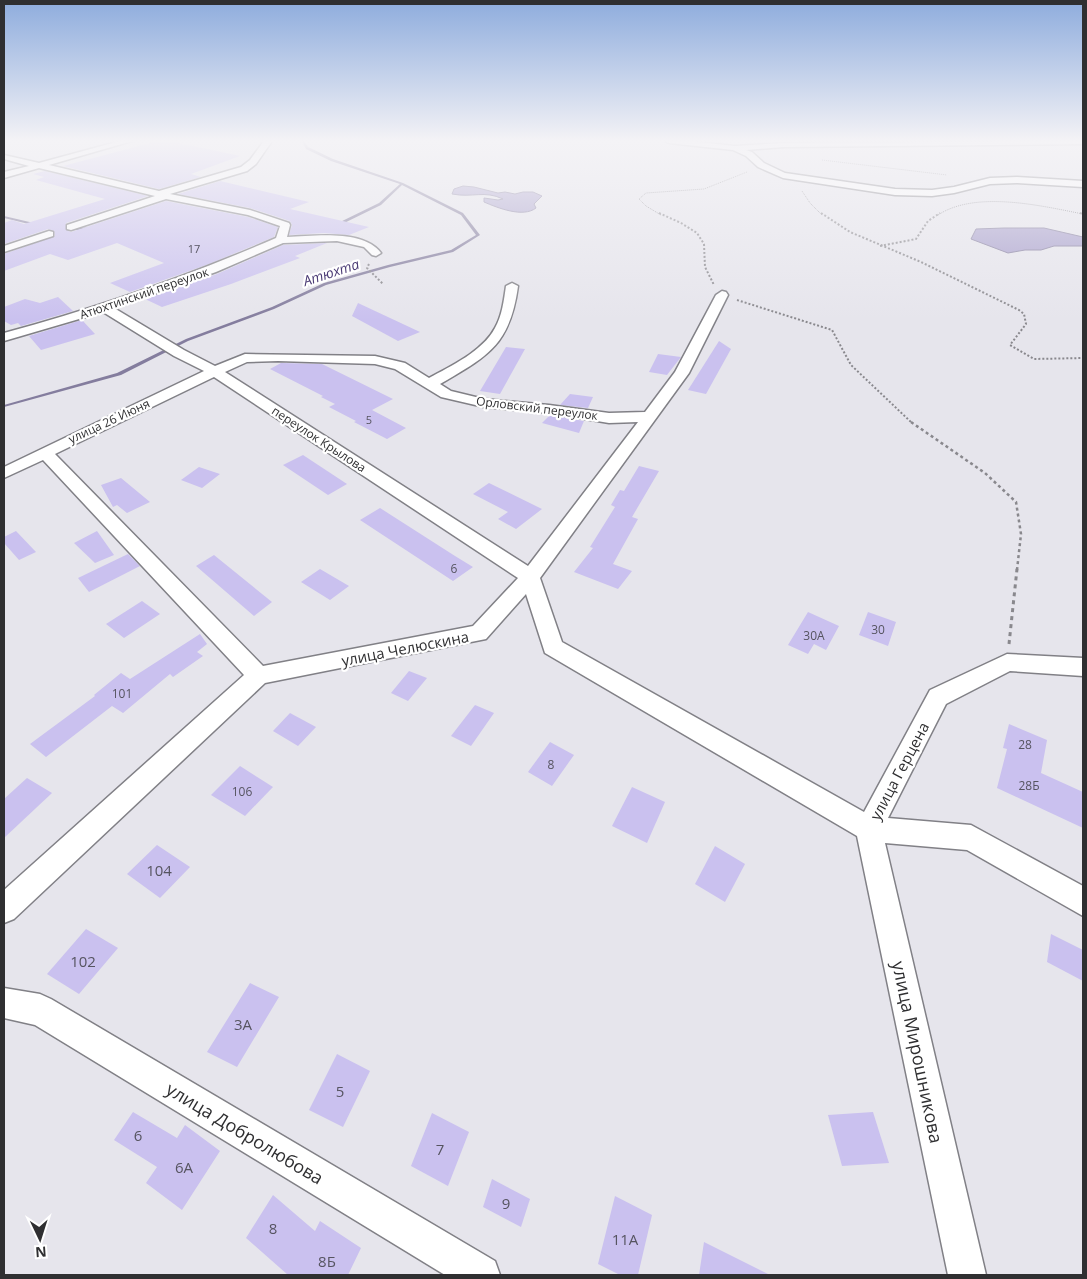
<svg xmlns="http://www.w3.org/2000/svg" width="1087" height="1279" font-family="'Open Sans',sans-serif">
<rect width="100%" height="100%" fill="#e6e5ec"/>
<g fill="#a89fcc" stroke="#847d9e">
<path d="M463,186L474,187L498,193L505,192L515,194L523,192H533L542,196L534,204L536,208C523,218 498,208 484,202V198L498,200L503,199C484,190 473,198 452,194L454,189Z"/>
<path d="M1004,228H1044L1083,237V246H1054L1041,250H1025L1008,253L971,239L976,229Z"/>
</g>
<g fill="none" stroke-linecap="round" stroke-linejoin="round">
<g fill="#847d9e" fill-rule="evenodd">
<path d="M302,141H304L308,147L333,159L403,183L463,213L480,235L453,252L390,267L326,285L274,309L188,341L121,375L4,407V405L117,373L186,339L272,307L324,283L388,265L451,250L476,235L461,215L402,185L381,205L338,226H336V224L379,203L400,184L331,161L306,149Z"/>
<path d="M4,216L38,224L39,225L37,226L4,218Z"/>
<path d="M91,227L92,229L59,231L57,230Z"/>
</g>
</g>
<g fill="#cac1ef">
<path d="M158,141H169L240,156L191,174L201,177L159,189L63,166Z"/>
<path d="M45,171L148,196L66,223V230L71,232L166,201L248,217L278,227L274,237L209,264L130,292L110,283L164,263L117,243L68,260L50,254L4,271V254L55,236L54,231L48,229L4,244V223L12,220L24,224L105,199L36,180L44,177L33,174Z"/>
<path d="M220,181L309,202L290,209L369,227L349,235L324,233L289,235L292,225L290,221L250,208L178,194Z"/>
<path d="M327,243L295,256L300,258L231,284L162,307L145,299L217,274L283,245Z"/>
<path d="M58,297L73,311L21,326L18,323L11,325L4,321V307L25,299L40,303Z"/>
<path d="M358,303L420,332L398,341L352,316Z"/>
<path d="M82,320L95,334L41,350L29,336Z"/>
<path d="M719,341L731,349L706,394L688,390Z"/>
<path d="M506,347L525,349L500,394L480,391Z"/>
<path d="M658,354L681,357L667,375L649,372Z"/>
<path d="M281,363L322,364L393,399L372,410L406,428L387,439L354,422L356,421L329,407L335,404L321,397L323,396L270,369Z"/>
<path d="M570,394L593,397L588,408L560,405Z"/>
<path d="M550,415L584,421L579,433L542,423Z"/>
<path d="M303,455L347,484L328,495L283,465Z"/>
<path d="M639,466L659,471L632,517L638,519L613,564L632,571L618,589L574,572L593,548L590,547L615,507L611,505L620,490L624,491Z"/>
<path d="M199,467L220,474L202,488L181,480Z"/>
<path d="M121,478L150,502L127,513L117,505L113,507L101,485Z"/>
<path d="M489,483L542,509L516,529L498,519L508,512L473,494Z"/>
<path d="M380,508L455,556L473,567L453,581L360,520Z"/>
<path d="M16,531L36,552L19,560L4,543V537Z"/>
<path d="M97,531L114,555L95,563L74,543Z"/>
<path d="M128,554L140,566L89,592L78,578Z"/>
<path d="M214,555L272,602L254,616L196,566Z"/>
<path d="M320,569L349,586L330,600L301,582Z"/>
<path d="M142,601L160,614L124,638L106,624Z"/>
<path d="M808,612L839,626L826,650L814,644L808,654L788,645Z"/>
<path d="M868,612L896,622L888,646L859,635Z"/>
<path d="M200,634L207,644L197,652L203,656L173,677L170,674L123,713L112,706L46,757L30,744L95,696L94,695L121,673L130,679Z"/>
<path d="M409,671L427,678L408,701L391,693Z"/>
<path d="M475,705L494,713L471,746L451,736Z"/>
<path d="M290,713L316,727L298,746L273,731Z"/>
<path d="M1009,724L1047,740L1041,773L1083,792V828L997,788L1007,749L1003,748Z"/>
<path d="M550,742L574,755L552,786L528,772Z"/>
<path d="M240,766L273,787L245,816L211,795Z"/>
<path d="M27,778L52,793L4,838V799Z"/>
<path d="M632,787L665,802L647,843L612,826Z"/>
<path d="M157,845L190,867L160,898L127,874Z"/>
<path d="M715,846L745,864L725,902L695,884Z"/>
<path d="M86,929L118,948L79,994L47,974Z"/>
<path d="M1051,934L1083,950V981L1047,962Z"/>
<path d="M250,983L279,997L237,1067L207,1052Z"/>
<path d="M337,1054L370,1071L343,1127L309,1110Z"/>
<path d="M133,1112L177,1138L185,1125L220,1151L182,1210L146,1183L157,1167L114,1140Z"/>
<path d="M873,1112L889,1163L842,1166L828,1115Z"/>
<path d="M432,1113L469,1132L448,1186L411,1166Z"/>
<path d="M492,1179L530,1199L521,1227L483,1207Z"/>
<path d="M273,1195L315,1231L320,1221L361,1248L348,1275H288L246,1238Z"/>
<path d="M615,1196L652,1215L638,1275H620L598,1264Z"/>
<path d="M704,1242L770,1275H699Z"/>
</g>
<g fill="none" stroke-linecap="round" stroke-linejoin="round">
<g stroke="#818086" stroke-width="3">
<g id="minor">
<path d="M120,141H132L49,165L159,191L241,167L250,160L264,141H272L256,164L247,171L170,194L250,210L289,223L290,225L287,237C315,236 363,229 381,253L376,256L372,255L364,247L337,241L283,243L216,272L114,308L184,350L215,366L245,354L375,356L405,363L429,378C451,366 483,351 495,328C502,316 504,300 506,286L512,283L518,286C510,345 488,356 440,384L451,391L484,399L549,405L609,413L645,412L675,372L716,295L722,291L726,292L728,295L689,373L540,578L562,642L864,812L930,690L1007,654L1083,658V676L1010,671L946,704L888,818L971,825L1083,886V916L967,850L885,843L986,1275H948L857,836L545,653L526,594L486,639L265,683L14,919L4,923V890L244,675L43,460L4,478V467L204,371L174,356L103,312L4,341V333C97,308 188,276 276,238L280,226L248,215L166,199L71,230L67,229V225L155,196L39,168L4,178V172L29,166L4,159V155L39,163ZM278,361L375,364L395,369L441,397L484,407L549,413L609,423L638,422L528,566L225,372L247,362ZM214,377L518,578L473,626L263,666L55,454Z"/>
<path d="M665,141H688L735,146L784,143L1083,141V144L784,147L746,150L752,152L764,163L785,173L895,189L932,190L954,187L990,178L1017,177L1083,181V187L1017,183L990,184L954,193L932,196L895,195L783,178L758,167L746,156L733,150L669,143Z"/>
<path d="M49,231L53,232V236L4,252V246Z"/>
<path d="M4,988L40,994L51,999L495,1261L500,1275H445L35,1025L4,1018Z"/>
</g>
</g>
<g stroke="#89888d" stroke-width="1" stroke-dasharray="1 1" stroke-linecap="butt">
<path d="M822,160L947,175"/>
<path d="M802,191L810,203L822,215"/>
<path d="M661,215L646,206L639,199L646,193L704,189L747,172"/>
<path d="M938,215C976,190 1042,206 1083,214"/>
</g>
<g stroke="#89888d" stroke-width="2" stroke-dasharray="2 2" stroke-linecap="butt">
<path d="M659,213L681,223L697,233L704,244L705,267L714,285"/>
<path d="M821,213L850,232L921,262L1019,310L1024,314L1026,324L1010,345L1034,359L1083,358"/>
<path d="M1080,213L1083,214"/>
<path d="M880,246L916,239L928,221L940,213"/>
<path d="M369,264L367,268L383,284"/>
<path d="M737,300L832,330L851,365L912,423"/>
</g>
<path stroke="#89888d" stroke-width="2.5" stroke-dasharray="3 3" stroke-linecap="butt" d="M911,422L985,473L1016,502L1021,534L1017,570"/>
<path stroke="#89888d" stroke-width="3" stroke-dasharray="4 4" stroke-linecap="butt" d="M1009,644L1017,569"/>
<use href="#minor" fill="#fff" fill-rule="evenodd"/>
</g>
<linearGradient id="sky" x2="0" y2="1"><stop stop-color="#8eacdd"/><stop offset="0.44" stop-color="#f4f3f6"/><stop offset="1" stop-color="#f4f3f6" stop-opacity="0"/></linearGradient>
<rect width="1087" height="320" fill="url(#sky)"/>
<g text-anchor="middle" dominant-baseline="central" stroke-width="4.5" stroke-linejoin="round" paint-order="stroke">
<g font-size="11" fill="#565460">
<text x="194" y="248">17</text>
<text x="369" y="419">5</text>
</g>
<g font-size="12" fill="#2f2f31" stroke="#fff">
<text transform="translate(144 293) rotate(-19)">Атюхтинский переулок</text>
<text transform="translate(537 408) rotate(7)">Орловский переулок</text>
<text transform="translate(109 421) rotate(-25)">улица 26 Июня</text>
<text transform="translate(319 439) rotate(33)">переулок Крылова</text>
</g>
<g font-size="12" fill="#565460">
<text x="454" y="568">6</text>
<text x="878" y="629">30</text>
<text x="814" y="635">30А</text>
<text x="122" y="693">101</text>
<text x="1025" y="744">28</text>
<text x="551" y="764">8</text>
<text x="1029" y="785">28Б</text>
<text x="242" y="791">106</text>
</g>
<g font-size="14" font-style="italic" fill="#4b3b75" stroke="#fff">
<text transform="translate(331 272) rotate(-18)">Атюхта</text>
</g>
<g font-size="15" fill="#2f2f31" stroke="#fff">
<text transform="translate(405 648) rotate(-11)">улица Челюскина</text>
<text transform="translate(899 771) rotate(-62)">улица Герцена</text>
</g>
<g font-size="15" fill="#565460">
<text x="159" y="870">104</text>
<text x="83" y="961">102</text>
<text x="243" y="1024">3А</text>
<text x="340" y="1091">5</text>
<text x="138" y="1135">6</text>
<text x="440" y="1149">7</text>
<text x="184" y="1167">6А</text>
<text x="506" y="1203">9</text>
<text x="273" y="1228">8</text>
<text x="625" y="1239">11А</text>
<text x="327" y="1261">8Б</text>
</g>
<g font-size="18" fill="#2f2f31" stroke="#fff">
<text transform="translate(918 1052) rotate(78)">улица Мирошникова</text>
<text transform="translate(245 1133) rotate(31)">улица Добролюбова</text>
</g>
</g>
<rect width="1087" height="1279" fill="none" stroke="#2f2f31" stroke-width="10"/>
<g transform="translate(40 1239) rotate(176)" stroke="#ffffff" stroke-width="4" paint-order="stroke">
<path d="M0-4L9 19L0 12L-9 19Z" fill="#2f2f31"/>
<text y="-8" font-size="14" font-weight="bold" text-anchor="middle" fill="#2f2f31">N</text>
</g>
</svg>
